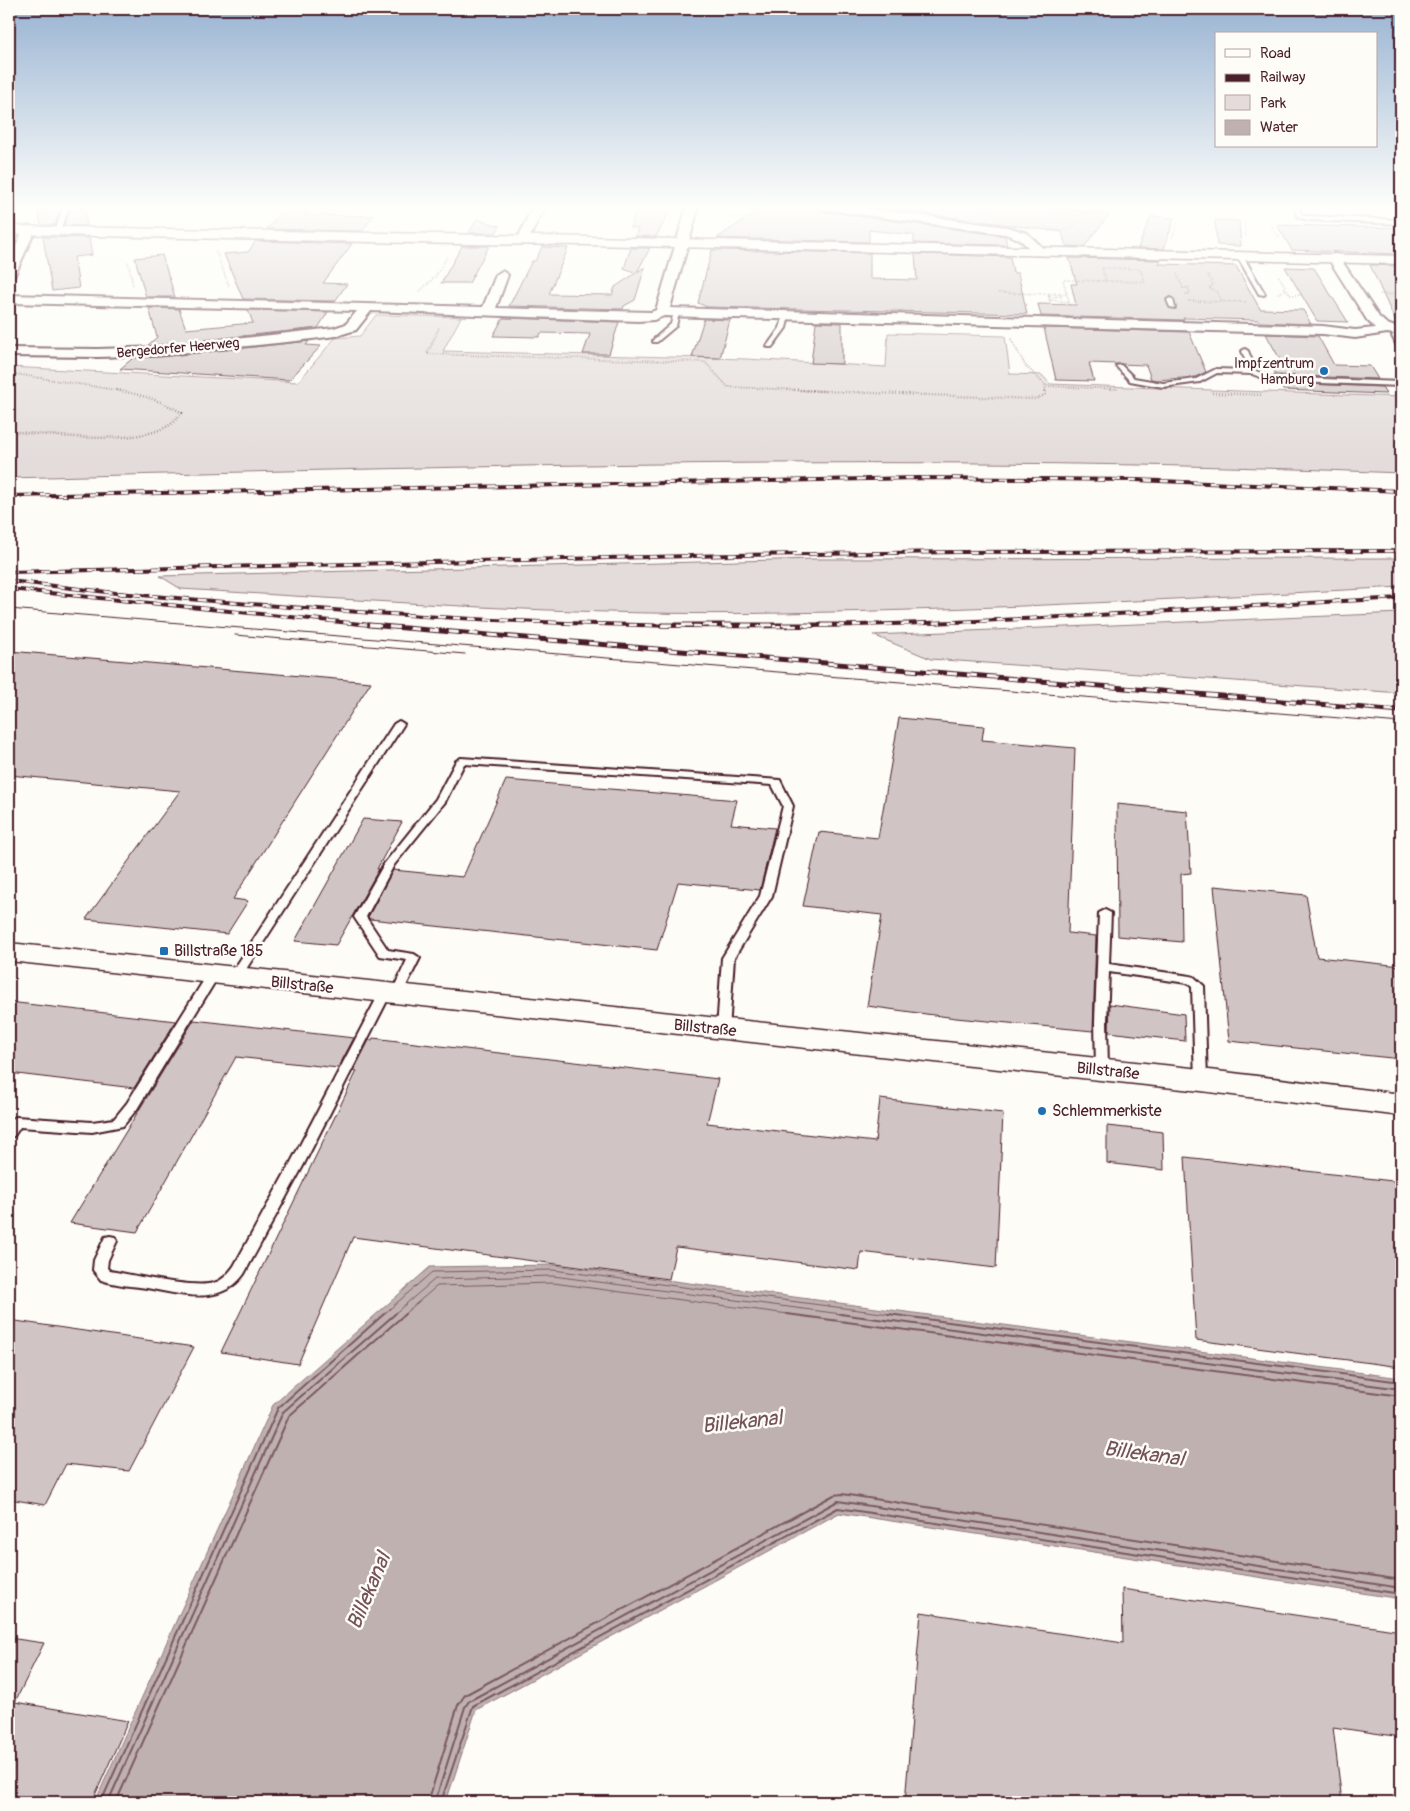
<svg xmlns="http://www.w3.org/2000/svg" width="1410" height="1811" font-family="Pangolin,sans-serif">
<rect width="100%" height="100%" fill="#fdfcf7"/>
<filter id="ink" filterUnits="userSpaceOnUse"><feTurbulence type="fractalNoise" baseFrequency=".02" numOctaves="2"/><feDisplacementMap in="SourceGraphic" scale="10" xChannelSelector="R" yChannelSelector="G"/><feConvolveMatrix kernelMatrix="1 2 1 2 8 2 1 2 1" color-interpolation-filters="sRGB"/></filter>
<g filter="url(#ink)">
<g fill="#e3dcda" stroke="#967e82">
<path d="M376,315L461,317L443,351L746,359L886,367L888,333L1005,336L1010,374L1042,375L1050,384L1401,397V473C937,453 473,466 9,478V367L298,382L335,338L360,336Z"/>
<path d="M1401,558V587C1195,598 988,610 782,613C581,617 381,601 181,589L160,576L816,559Z"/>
<path d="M1401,613V693L931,659L873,635Z"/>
</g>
<path fill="#c0b1b1" stroke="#91777b" d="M554,1265L1401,1378V1599L839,1513L476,1710L446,1802H95L273,1405L430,1267Z"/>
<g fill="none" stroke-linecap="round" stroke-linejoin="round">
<g stroke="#795961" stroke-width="1">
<path d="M383,1315L432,1272L553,1270L897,1315"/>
<path d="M393,1315L435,1279L553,1276L849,1315"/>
<path d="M403,1315L437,1286L553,1283L796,1315"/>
</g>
<g stroke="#795961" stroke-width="2">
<path d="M787,1314L1401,1396"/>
<path d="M840,1314L1401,1389"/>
<path d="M888,1314L1401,1382"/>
<path d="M101,1802L278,1408L384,1314"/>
<path d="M108,1802L283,1412L395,1314"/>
<path d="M116,1802L289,1416L405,1314"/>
<path d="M428,1802L458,1705L465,1695L834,1495L842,1494L1401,1580"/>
<path d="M435,1802L465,1707L469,1701L838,1501L1401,1588"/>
<path d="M441,1802L473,1706L838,1508L1401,1594"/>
</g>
</g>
<g fill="#d0c5c4" stroke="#4a1f2b">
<path d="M47,206H62L55,225H41L38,211H45Z"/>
<path d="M72,206H84L87,226L64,225Z"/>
<path d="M286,206H312L305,215L373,216L362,231L267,229Z"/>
<path d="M638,206H672L656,237L635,236L638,228H630Z"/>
<path d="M765,206H814L821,211L1005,236L1007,245L914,243V235L869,230V242L717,238Z"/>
<path d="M868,206H1042L1109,215L1084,247L1066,246L1062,232Z"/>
<path d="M1151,216L1174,218L1164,249L1138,248Z"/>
<path d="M477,219L500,226L496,233H469Z"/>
<path d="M1215,220L1239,221L1241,246L1217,245Z"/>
<path d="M1277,225L1401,228V254L1292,250Z"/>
<path d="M43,237L89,238L92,255L74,257L79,288L52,291Z"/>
<path d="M256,241L352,244L323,283L347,284L335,301L243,299L224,254L248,252Z"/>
<path d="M462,246H489L469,283H441Z"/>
<path d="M542,247L568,248L549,294L612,295L615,287L636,273L624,268L631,248H650L637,272L645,267L635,300L624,306L623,309L509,306L532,261H535Z"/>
<path d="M712,250L870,253V279L917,280L915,254L1010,257L1013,273H1018L1027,314L707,307L698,303Z"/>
<path d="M162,255L175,297H146L135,258Z"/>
<path d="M1069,258L1161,260L1159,264L1236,266L1260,309L1303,310L1311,324L1260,322L1258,320L1183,318L1184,320L1041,316L1038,304L1076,305L1071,284H1077Z"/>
<path d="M1370,265L1401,266V327L1397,325Z"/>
<path d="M1285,267L1314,268L1348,322L1317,321Z"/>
<path d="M149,308L179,309L186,329L253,323L248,310L328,312L318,328L147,346L157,337Z"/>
<path d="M503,318L619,322L609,354H583L590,334L541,333L539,337L493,336Z"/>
<path d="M704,319L730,320L720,358L692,357Z"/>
<path d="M816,322L842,323V364L811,363Z"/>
<path d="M1044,328L1189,332L1206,372L1195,377L1157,380L1151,379L1146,365L1089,363L1094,381L1056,380Z"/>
<path d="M1266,334L1318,336L1334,365L1370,366L1378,379L1276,375L1270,363H1282Z"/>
<path d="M309,341L306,345L321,346L289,380L120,369L133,358L161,357Z"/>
<path d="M1280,383L1382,387L1386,394L1283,390Z"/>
<path d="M9,651L371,682L233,899L248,901L227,934L86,919L180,791L9,775Z"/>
<path d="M899,718L984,726L982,740L1075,748L1068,933L1096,936L1093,1031L956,1018L867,1006L882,915L803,906L819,832L878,838Z"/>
<path d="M506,780L737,800L731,824L775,828L760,890L678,882L657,950L370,919L368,917L393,870L463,877Z"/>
<path d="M1117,804L1187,811L1191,873L1181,874L1182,942L1118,936Z"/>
<path d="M363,819L402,822L377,869H379L336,945L295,941Z"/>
<path d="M1214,886L1306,895L1317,957L1401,966V1059L1229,1041Z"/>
<path d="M9,1002L176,1021L134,1088L9,1073Z"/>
<path d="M1110,1004L1184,1014L1185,1041L1109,1032Z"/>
<path d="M194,1020L354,1038L338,1068L236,1057L137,1232L70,1223Z"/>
<path d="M373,1038L718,1079L707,1123L875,1142L880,1099L1003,1113L996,1268L861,1252L859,1270L676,1247L669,1279L353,1237L298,1364L221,1352L357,1071L354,1070L369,1040H372Z"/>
<path d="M1107,1126L1163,1132L1164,1170L1107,1163Z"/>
<path d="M1185,1157L1401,1182V1367L1196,1340Z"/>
<path d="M9,1320L194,1347L129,1471L66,1464L45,1505L9,1499Z"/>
<path d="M1122,1589L1401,1631V1737L1333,1727L1342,1802H905L921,1612L1123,1643Z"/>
<path d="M9,1638L44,1643L15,1702L128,1721L92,1802H9Z"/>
</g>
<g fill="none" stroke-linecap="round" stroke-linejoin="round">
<g stroke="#4a1f2b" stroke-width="4">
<g id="service">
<path d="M64,206H70L60,230L55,231Z"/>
<path d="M1293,206H1298L1302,215L1307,216L1401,220V224L1307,220L1298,217Z"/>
<path d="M1240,254L1243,256L1265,294L1264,295L1259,294L1237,256Z"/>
<path d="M1170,298L1173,300L1175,308L1170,307L1167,300Z"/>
<path d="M674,312L679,313L676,326L657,342H653V340L671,324Z"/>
<path d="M784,315L789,316L786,328L772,347H768L767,346L780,328Z"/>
<path d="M1398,330L1401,332L1398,336L1401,342V350L1398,348L1392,336Z"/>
<path d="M1245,349L1248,351L1256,371L1271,377L1401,382V386L1270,381L1252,374L1217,373L1200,382L1163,387L1130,381L1116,366L1121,365L1134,378L1163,383L1196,379L1216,369L1249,370L1242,351Z"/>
<path d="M399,721L404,724L241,977L239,980H231L229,977L394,724Z"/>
<path d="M461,758L780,780L793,806L772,896L734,958L729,1030L727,1033L723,1034L717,1030L722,958L760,896L783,806L772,785L464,764L445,802L394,865L366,917L388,950L414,954L420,958L400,998L396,999L390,995L303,1166L244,1274C220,1307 181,1294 147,1288C132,1286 116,1285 101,1280L93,1270L94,1260L105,1237L110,1236L115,1237L117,1241L108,1260L107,1268L110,1271C134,1275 193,1289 214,1283C223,1280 228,1274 234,1266L289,1166L379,994L385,990L391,994L407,960L380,956L354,917L384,864L436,799L456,761Z"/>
<path d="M1105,910L1111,913L1109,964L1190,976L1194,977L1204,986L1207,1080L1205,1083H1197L1195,1080L1192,987L1187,983L1109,972L1107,1021L1108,1070L1106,1073H1098L1096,1070L1095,1021L1099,913Z"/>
<path d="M213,971L219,975L137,1109L123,1126L92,1132L20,1127L14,1136L9,1138V1123L11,1119L16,1117L92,1122L114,1119L127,1103L209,972Z"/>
</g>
</g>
<g stroke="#4a1f2b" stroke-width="4">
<g id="minor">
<path d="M533,206H545L527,243H519L517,240Z"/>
<path d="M687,206H699L670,308L1323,326L1355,330L1375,328L1367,320L1328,258L1334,254L1338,255L1379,317L1387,324L1401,329V335L1387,333L1355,338L1323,334L664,316L654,320L638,321L371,311L356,330L336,336L296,341L161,355L98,357L9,356V348L98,349L161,347L334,328L346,324L357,311L9,303V295L483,307L496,275L502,271L508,275L496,308L651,312L656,310Z"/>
<path d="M816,206H850L1007,227L1027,233L1047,252L1045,255H1037L1019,239L1005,234L821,209Z"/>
<path d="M29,226L35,230L15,275L9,279V262L23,230Z"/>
</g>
</g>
<g stroke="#4a1f2b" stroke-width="3">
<g id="tertiary">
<path d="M9,226L590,237L1401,256V264L590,245L458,244L9,234Z"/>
<path d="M9,943L1201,1069L1401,1094V1116L1201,1091L9,961Z"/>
</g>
</g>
<g stroke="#4a1f2b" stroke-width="2" stroke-dasharray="0.5 2" stroke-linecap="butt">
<path d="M106,206L273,211L269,216"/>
<path d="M732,206L723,211L724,214L741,218L743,226"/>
<path d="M273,211L278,206"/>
<path d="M95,213L104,206"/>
<path d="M1244,223L1246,237"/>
<path d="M1039,224L1056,211"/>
<path d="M1271,225L1280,239"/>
<path d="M1044,227L1052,230L1048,232"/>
<path d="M1052,230H1069L1084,215"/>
<path d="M1172,238L1178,222"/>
<path d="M216,252L229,286"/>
<path d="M128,262L133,285"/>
<path d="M1102,268L1140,269L1145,282L1106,281Z"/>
<path d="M1177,274L1183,288H1188L1190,294H1186"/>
<path d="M1208,275L1213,285L1209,288L1217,292L1221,301"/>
<path d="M1279,276L1290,295H1302"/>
<path d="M420,291L435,277L447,257"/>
<path d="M998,293L1067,294"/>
<path d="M1278,293L1286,289"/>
<path d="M1048,294L1051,306"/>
<path d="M1380,294L1401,295"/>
<path d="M1049,297L1064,296"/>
<path d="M1050,300L1069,302"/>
<path d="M1188,301L1246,302"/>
<path d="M1070,305L1063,280L1106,281"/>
<path d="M439,328L427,354L705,362L728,387L826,391"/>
<path d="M1011,339L1025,365L1046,386L1118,389"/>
<path d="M9,373L122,391"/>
<path d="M1045,391L1046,386"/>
</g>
<g stroke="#4a1f2b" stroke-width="2.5" stroke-dasharray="0.5 2.5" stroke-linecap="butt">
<path d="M794,390L1035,399L1045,395L1046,390"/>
<path d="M1212,393L1263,395"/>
<path d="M9,431C48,435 138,447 171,424C175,421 178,416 182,413C161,400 139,394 115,390"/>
</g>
<use href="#service" fill="#fdfcf7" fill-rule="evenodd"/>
<use href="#minor" fill="#fdfcf7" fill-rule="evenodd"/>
<use href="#tertiary" fill="#fdfcf7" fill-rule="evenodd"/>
<g stroke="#4a1f2b" stroke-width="1">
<path d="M9,609L1401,723"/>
<path d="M235,635L465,654"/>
</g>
<g stroke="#4a1f2b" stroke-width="4">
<g id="rail-far1">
<path d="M9,496L919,478L1136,480L1401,491"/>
<path d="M9,572L734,555L959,552L1401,551"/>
<path d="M9,581L125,594"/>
<path d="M9,589L381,626"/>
<path d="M118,593C345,613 573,629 801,626C1001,624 1201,608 1401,598"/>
</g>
</g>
<g stroke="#4a1f2b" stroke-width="5">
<g id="rail">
<path d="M369,625L1401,711"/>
<path d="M662,625H838"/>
</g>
</g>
<use href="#rail-far1" stroke="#fdfcf7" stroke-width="2.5" stroke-dasharray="8" stroke-linecap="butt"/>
<use href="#rail" stroke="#fdfcf7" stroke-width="3" stroke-dasharray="10" stroke-linecap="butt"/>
</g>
</g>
<linearGradient id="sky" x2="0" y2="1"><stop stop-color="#98b3d2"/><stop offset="0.45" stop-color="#fefefb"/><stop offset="1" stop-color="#fefefb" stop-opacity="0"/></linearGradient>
<rect width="1410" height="460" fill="url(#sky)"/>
<g fill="#1f6fb2" stroke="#fdfcf7" stroke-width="2">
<circle cx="1324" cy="371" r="5"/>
<rect x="159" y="946" width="10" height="10" rx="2.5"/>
<circle cx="1042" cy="1111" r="5"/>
</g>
<g text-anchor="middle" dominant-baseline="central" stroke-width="5" stroke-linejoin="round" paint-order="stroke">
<g font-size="14" fill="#4a1f2b" stroke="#fdfcf7">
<text transform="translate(178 348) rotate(-5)">Bergedorfer Heerweg</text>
</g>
<g font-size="14" fill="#4a1f2b" stroke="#fdfcf7" text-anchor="end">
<text x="1314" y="363">Impfzentrum<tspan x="1314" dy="16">Hamburg</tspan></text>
</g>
<g font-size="16" fill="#4a1f2b" stroke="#fdfcf7" text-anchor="start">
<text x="174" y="951">Billstraße 185</text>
<text x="1052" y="1111">Schlemmerkiste</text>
</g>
<g font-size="16" fill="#4a1f2b" stroke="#fdfcf7">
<text transform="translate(302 985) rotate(6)">Billstraße</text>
<text transform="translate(705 1028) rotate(6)">Billstraße</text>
<text transform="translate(1108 1071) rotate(6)">Billstraße</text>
</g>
<g font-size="21" font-style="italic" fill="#73525a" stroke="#fdfcf7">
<text transform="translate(742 1422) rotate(-6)">Billekanal</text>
<text transform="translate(1144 1454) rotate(8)">Billekanal</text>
<text transform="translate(369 1591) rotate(-67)">Billekanal</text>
</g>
</g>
<rect width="1410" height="1811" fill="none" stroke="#fdfcf7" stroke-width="30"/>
<rect x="15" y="15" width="1380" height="1781" fill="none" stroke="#4a1f2b" stroke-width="2" filter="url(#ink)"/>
<rect x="1215" y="32" width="162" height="115" fill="#fdfcf7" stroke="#b5a4a5"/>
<rect x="1225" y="49" width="25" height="8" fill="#fdfcf7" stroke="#b5a4a5"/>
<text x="1260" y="58" font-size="15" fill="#4a1f2b">Road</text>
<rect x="1225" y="74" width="25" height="8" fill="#4a1f2b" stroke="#b5a4a5"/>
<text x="1260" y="82" font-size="15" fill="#4a1f2b">Railway</text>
<rect x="1225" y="95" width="25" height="15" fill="#e3dcda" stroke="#b5a4a5"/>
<text x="1260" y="108" font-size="15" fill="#4a1f2b">Park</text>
<rect x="1225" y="120" width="25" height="15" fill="#c0b1b1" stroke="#b5a4a5"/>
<text x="1260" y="132" font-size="15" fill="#4a1f2b">Water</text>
</svg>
